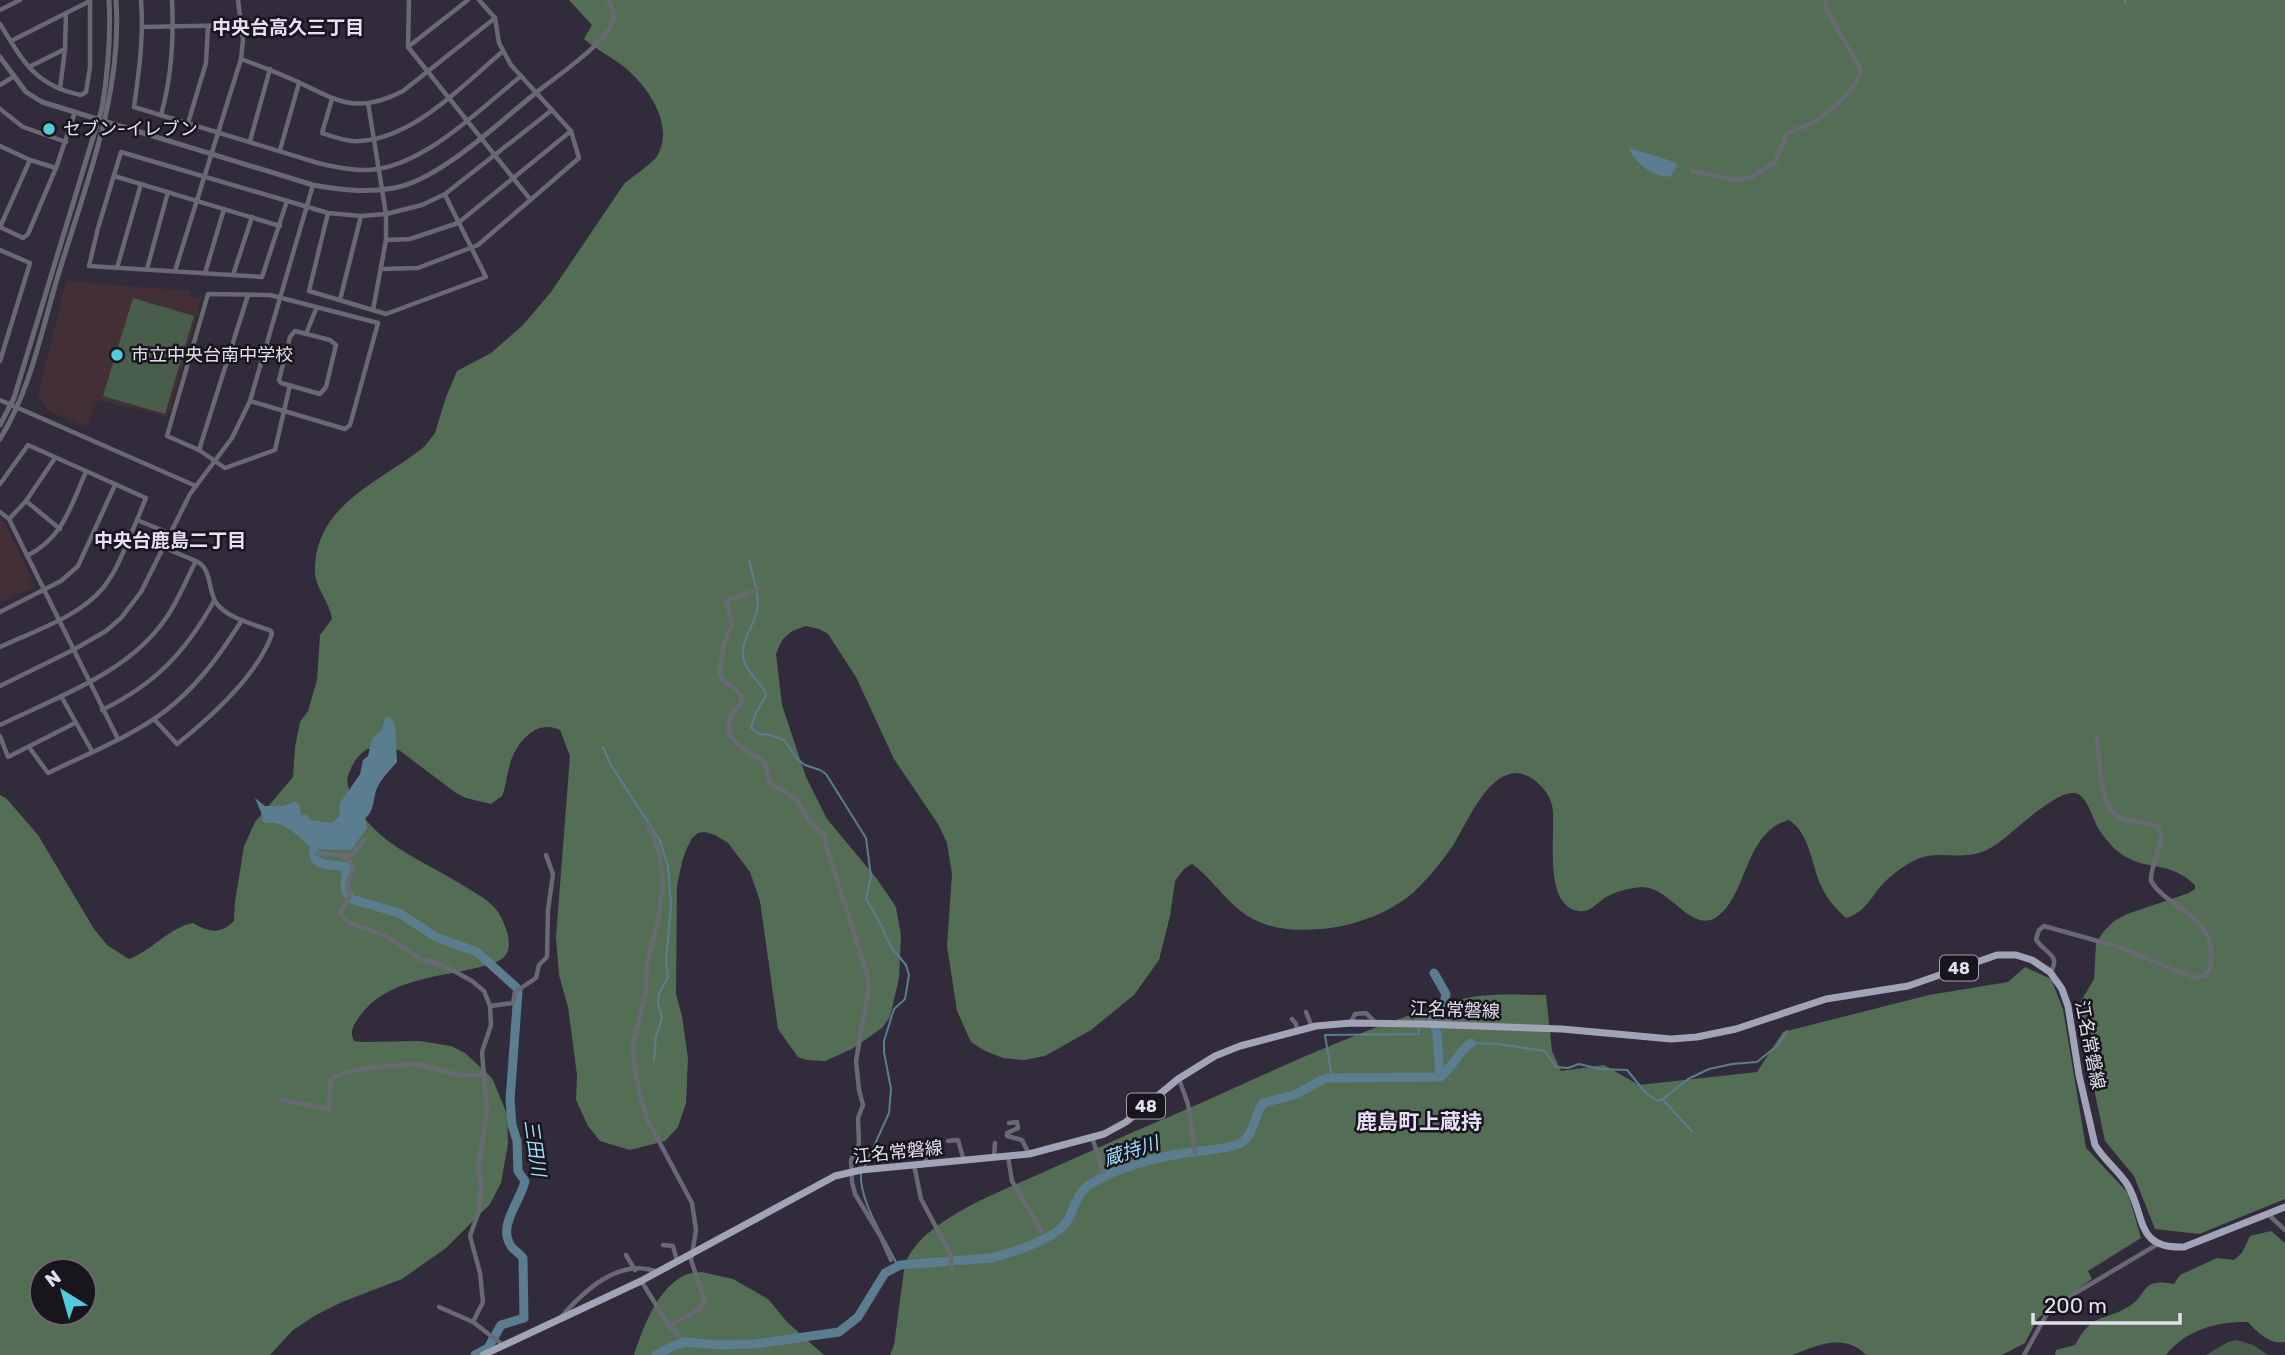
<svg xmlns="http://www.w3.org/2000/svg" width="2285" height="1355" font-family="Rubik,'Noto Sans JP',sans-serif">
<rect width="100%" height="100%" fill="#312b3c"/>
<g fill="#433037">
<path d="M66,281L191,291L190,297H202L168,417L97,400L87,427L49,411L38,395Z"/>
<path d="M0,519L5,524L35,587L0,602Z"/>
</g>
<g fill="#495d4b">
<path d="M133,298L194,316L165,414L103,396Z"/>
<path d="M2237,1340L2253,1345L2268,1355H2206L2228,1342Z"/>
</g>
<g fill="#546e56" fill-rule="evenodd">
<path d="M569,0H2285V1199L2199,1234L2155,1229L2134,1176L2105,1141L2077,1008L2094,979L2096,943L2104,931L2114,921L2127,914L2189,893L2195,889V885C2170,861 2151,871 2126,857C2116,852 2106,840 2100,831C2093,821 2089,800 2078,794C2060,785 2012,834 1997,844C1965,866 1944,847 1915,860C1903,866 1890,876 1881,886C1869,900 1865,912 1846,918C1836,909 1828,900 1822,888C1811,865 1811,835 1789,820C1743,832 1748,898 1715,918C1690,932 1670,887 1642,887C1629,888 1617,891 1606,897C1598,902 1590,913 1579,911C1541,906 1557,828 1552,805C1548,789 1531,773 1515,773C1485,775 1466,826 1452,847C1442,861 1430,876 1418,888C1394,912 1355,926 1322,929C1297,931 1273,930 1251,918C1227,904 1214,880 1192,864L1184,869L1175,881L1170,916L1159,960L1134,995L1091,1030L1045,1056L1024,1060L1003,1058L985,1051L971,1042L957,1011L947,946L952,874L947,843L938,824L894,759L856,677L828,634L819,629L806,626L792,631L782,640L776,654L782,705L806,777L827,819L877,879L896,907L901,936L899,978L890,1017L882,1028L852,1049L825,1061L806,1060L798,1057L778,1029L760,901L750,872L728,843L715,835L705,832L698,833L692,838L686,850L682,862L677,886L676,994L682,1016L688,1058L686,1103L678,1127L665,1141L630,1150L600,1141L588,1126L576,1100L577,1075L568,1007L559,975L556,937L570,756L560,730C535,718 514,745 509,768C506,778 506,787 502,796L491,804L466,798L456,793L399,750L368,749C358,754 353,763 349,773C345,782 349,790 353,799C373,844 425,861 464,886C475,893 491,901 498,912C505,923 515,947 504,957C498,963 488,965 480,967C438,978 387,978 359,1017C354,1025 349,1031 354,1041L363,1042L420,1041L451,1046L465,1053L492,1078L507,1114L508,1144L501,1183L490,1204L446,1248L402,1279L342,1302L316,1315L293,1330L270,1355H0V795L6,798L38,835L94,929L107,945L129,959C153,950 168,928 193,923C210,933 221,934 234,921L235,902L244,846L255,822L293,777L295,747L300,722L308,711L317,680L320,635L332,619C330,603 316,588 315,574C313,504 380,483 425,446L435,433L446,397L457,371L491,353L523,325L551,292L624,184C632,177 654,162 657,156C674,129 652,93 632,74C620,61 598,51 584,39L592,25ZM42,1271H84V1313H42Z"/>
<path d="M2025,967L2051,979L2063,1009L2086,1148L2128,1193L2141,1238L2088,1271L2092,1279L2038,1318L2025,1343L2002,1355H1866C1845,1333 1817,1345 1793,1355H890L894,1345L905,1263C910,1252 918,1242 927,1234C958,1208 998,1192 1035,1176C1080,1156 1125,1135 1171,1116C1263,1076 1355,1030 1451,1002C1482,992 1515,995 1546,995L1552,1051L1561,1071L1604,1065L1639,1085L1757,1072L1783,1032L1929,995L2008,982Z"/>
<path d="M2271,1231L2285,1243V1342C2270,1345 2257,1332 2248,1322C2218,1321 2185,1330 2166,1355H2055L2056,1350L2075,1345C2092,1313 2102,1322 2128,1307C2149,1295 2139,1277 2174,1284L2180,1275L2217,1258L2234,1260L2242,1253L2250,1236Z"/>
<path d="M702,1272L733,1279L768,1299L787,1322L824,1355H634C643,1328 657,1288 685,1275C690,1273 697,1273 702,1272Z"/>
</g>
<g fill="#5a7e90">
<path d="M1629,148C1645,153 1663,157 1678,164L1671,176C1656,180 1633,162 1629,148Z"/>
<path d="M386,717L391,718L395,725L397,762C391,769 382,778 378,786C372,798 376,809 365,819L367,828L351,850L313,849C299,838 285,819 265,823L262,821L263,817L255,798L265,806H284L295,801L299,805L301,815H307L310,820L332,823L339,817L340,803L360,774L363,760L368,756L372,739L381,731Z"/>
</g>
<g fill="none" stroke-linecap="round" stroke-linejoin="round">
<g stroke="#5a7e90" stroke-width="2">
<path d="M2125,0L2126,4"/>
<path d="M749,560C752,574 760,595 757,610C754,626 741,640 743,657C746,674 761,680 766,695L756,713L751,728L759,734L770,735L784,740L797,759L805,765L820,770L826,774L866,838L871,877L866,899L879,921L891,947L906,965L909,975L905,999L894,1009L884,1041V1052L891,1089L889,1113L864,1168"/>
<path d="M603,747L611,765L660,841L668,866L671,905L666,962L668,977L659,994L658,1003L662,1018L656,1036L654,1061"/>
<path d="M1427,1014L1434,1008"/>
<path d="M1471,1043L1498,1044L1545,1051L1556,1067L1568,1068L1579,1064L1600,1069L1627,1070L1646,1093L1658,1101L1663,1099L1688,1079L1709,1069L1732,1064L1757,1062L1778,1045L1787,1031"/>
<path d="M1332,1078L1325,1035L1419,1034L1418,1025"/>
<path d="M1664,1101L1692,1131"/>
<path d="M861,1173C859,1202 885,1239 898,1266"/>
</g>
<g stroke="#5a7e90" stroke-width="9">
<path d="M315,841C309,870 327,863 347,867L345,888L351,899L399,913L436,937L477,952L517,988"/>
<path d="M1434,973L1446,994L1443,1007L1434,1008L1432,1018L1437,1034L1440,1077"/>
<path d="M475,1355L488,1348L501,1325L524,1318L523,1258C520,1253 514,1251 511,1246C497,1225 521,1201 525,1181L518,1171L517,1141L512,1125L510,1100L518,992"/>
<path d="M656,1355L673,1346L686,1342L719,1345L755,1344L839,1332L858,1317L885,1273L900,1265L991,1258C1012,1253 1056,1239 1067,1221C1075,1208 1076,1194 1089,1185C1114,1168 1157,1157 1186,1153C1199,1151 1228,1149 1239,1144C1254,1137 1254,1115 1263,1103L1294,1095L1326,1078L1440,1077C1453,1068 1458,1051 1471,1043"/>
</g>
<g stroke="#686972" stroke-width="4.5">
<path d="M141,0C144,37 139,71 134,107L318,163C336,167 358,172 377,169C429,161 480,109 521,76"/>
<path d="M409,0L408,47L530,199"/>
<path d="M0,10L20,0"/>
<path d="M0,24C23,61 35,86 81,95L86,92L90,67V0"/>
<path d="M143,27L241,25"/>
<path d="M11,41L90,1"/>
<path d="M408,47L468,0"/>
<path d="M241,59C260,66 278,73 296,81C338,101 357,115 403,91L495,18"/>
<path d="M29,67L65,49"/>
<path d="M0,85L13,77"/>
<path d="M60,89L65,49L66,13"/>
<path d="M537,92C555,77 614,39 614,15C614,10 610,4 608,0"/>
<path d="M332,99L322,133C334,137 347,142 360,141C414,138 463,85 502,52"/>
<path d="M368,103L386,214V240L373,310"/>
<path d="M0,109L23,127L66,142"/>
<path d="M161,115C172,76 174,40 172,0"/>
<path d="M188,123L206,63L208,26"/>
<path d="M250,141L270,69"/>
<path d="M0,146L30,160L56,168"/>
<path d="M280,150L299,83"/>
<path d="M1692,171L1736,180L1751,177L1775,162L1787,134C1794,129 1801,128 1808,125C1824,118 1862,85 1860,68L1827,11L1825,0"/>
<path d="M114,176L280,226"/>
<path d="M287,201L262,277L89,266L98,228L121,152L328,213L361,216L386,214L422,205L445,194L552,110"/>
<path d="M328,213L309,291L386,314L486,277L445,195"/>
<path d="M0,227L23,238L28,234L56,168L75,112"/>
<path d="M0,227L30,160"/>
<path d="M386,240L410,239L458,223L571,131"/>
<path d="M0,250L30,263L0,361"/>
<path d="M117,268L141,184"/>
<path d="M147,269L168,192"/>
<path d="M382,269L418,268L478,245L579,158L571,131L511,65L499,43L495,18L479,0"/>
<path d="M175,271L241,59L243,40L238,0"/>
<path d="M205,273L224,209"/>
<path d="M233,275L252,217"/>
<path d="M340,300L361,216"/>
<path d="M295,331L330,340L336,345L326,387L320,394L281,383L279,380L290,337Z"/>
<path d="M306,334L316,309"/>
<path d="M0,400L196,486"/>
<path d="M250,401L345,429L350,425L378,323L270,295L208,294L167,436L199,450L225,468L275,450L290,385"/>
<path d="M199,450L248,295"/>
<path d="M0,484L28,445L146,498L137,520L169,533"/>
<path d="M26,501L60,529"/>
<path d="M0,512L9,519L118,739"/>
<path d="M9,519L26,501L55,458"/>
<path d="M27,556C64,537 70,507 86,472"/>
<path d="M758,589L726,601L732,625L724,644L719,674L724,682L735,689L743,697C741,706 735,709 731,716C718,737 751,755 765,761L769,782L797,800L809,821L825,836L827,849L867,974L869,986L856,1061L859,1090L863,1105L858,1118L859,1144L851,1160L852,1182L855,1194L881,1237L891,1260"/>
<path d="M0,612L61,581L78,566L115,485"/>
<path d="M0,647C34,631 79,617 103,588C119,568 127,542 137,520"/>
<path d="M0,686L73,650L106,631L121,618L141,592L190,494L232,438L250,401L313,185"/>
<path d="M61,696L92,751"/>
<path d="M102,710C155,684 185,653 214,601"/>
<path d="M154,719L177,744C211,717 257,676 272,634L271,631C254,624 229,619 217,604C207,591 213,569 196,561"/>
<path d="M0,725C57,697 129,673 166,618C178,601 186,580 196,561L162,547"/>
<path d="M0,736L8,757L75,723"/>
<path d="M29,747L48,773C89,753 141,733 175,703C203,679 223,650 242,620"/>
<path d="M648,825L659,853L663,883L657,927L647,961L646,992L633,1044L634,1063L640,1096L647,1119L692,1203L696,1230L691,1260L705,1302L698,1310L669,1326"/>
<path d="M317,854L352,855L364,840"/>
<path d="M339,855L349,860L353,868L347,885L350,896L340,913L349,923L387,936L421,959L443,965L472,981L484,991L490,1006L491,1025L482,1052L487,1111L478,1168L481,1184L479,1211L470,1236L480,1273L483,1302L473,1322L503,1345"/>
<path d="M2050,972C2063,955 2042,952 2036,939L2039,930L2044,926L2119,947L2194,978L2206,975C2211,968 2211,962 2211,953C2210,913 2169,910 2151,881C2150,863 2166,844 2159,828C2147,821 2135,823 2122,819C2098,811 2100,758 2097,738"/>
<path d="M490,1006L513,1003L515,992L536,978L539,965L547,957L548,910L553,874L546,855"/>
<path d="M1306,1012L1312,1027"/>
<path d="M1292,1019L1296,1024L1297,1030"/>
<path d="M1351,1022L1355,1014L1366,1013L1376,1023"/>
<path d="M1420,1024V1020L1427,1015L1437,1014L1450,1024"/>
<path d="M1462,1025L1463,1006"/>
<path d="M1179,1079L1188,1104L1195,1153"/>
<path d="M282,1100L329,1109L330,1083L334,1077L348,1072L373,1067L417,1064L458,1075H484"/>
<path d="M1009,1123L1017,1122L1018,1128L1007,1133V1136L1022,1140L1029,1154"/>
<path d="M1092,1137L1103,1172"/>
<path d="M948,1141L958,1140L964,1161"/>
<path d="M994,1157L995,1143"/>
<path d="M1008,1157L1012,1181L1042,1232"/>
<path d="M925,1164L927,1153L925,1145"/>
<path d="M914,1165L921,1199L950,1253L952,1270"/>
<path d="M2269,1215L2285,1230"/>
<path d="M663,1245L673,1246L677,1261"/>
<path d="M626,1255L635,1270"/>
<path d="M642,1282L669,1326L680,1337"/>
<path d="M439,1307L473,1322"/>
<path d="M562,1316C585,1290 618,1259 655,1271"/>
<path d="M2024,1355L2048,1312L2057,1304L2158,1244"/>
</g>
<g stroke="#686972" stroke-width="5">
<path d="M0,57L26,92L42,102L313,185C341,190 366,193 394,188C440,180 499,122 537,92"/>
<path d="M0,425L14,398L102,108C108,72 111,37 109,0"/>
<path d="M0,439C30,391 41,333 57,279C84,189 123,95 116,0"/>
</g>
<path stroke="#a1a3b6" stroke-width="7" d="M483,1355L641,1281L835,1176L861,1170L1029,1154L1104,1134L1126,1122L1178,1079L1215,1056L1240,1046L1316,1026L1351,1023L1423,1024L1562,1029L1671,1039L1697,1037L1736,1029L1826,999L1908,986L1997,955H2016L2032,960L2050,972L2062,989L2068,1006L2079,1075L2095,1145C2104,1160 2118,1170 2127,1184C2146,1215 2134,1249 2184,1247L2285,1207"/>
</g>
<g fill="#53cbda" stroke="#18151d" stroke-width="2.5">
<circle cx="49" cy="129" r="7"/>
<circle cx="117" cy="355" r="7"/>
</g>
<g text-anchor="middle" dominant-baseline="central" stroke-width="5" stroke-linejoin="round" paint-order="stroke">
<g fill="#18151d" stroke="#a7a3ad" stroke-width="2">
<rect x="1940" y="955.5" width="38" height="25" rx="5"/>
<rect x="1127" y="1093.5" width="38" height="25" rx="5"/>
</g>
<g font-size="16" font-weight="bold" fill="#e4e0eb">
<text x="1959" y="968">48</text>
<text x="1146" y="1106">48</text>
</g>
<g font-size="18" fill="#e4e0eb" stroke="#18151d" text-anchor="start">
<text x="63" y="129">セブン-イレブン</text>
<text x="131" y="355">市立中央台南中学校</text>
</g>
<g font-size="18" fill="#e4e0eb" stroke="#18151d">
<text transform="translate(1455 1010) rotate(2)">江名常磐線</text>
<text transform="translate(2090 1045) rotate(79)">江名常磐線</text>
<text transform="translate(898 1152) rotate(-6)">江名常磐線</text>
</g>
<g font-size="19" font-weight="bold" fill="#e6dff6" stroke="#18151d">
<text x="288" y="27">中央台高久三丁目</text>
<text x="170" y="540">中央台鹿島二丁目</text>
</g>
<g font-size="19" font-style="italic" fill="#9cddfd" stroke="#18151d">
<text transform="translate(535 1148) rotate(82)">三田川</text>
<text transform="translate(1131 1151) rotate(-18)">蔵持川</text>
</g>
<g font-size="21" font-weight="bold" fill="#e6dff6" stroke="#18151d">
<text x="1419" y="1121">鹿島町上蔵持</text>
</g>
</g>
<g transform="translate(63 1292) rotate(323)"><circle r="33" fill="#18151d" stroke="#6a666f" stroke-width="2"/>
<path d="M0-5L12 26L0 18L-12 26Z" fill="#53cbda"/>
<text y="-10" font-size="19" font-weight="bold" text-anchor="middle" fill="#e4e0eb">N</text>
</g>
<path d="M2033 1313v10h147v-10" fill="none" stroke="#e4e0eb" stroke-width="3.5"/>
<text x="2044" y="1313" font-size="21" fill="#e4e0eb" stroke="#18151d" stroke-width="5" paint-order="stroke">200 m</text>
</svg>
